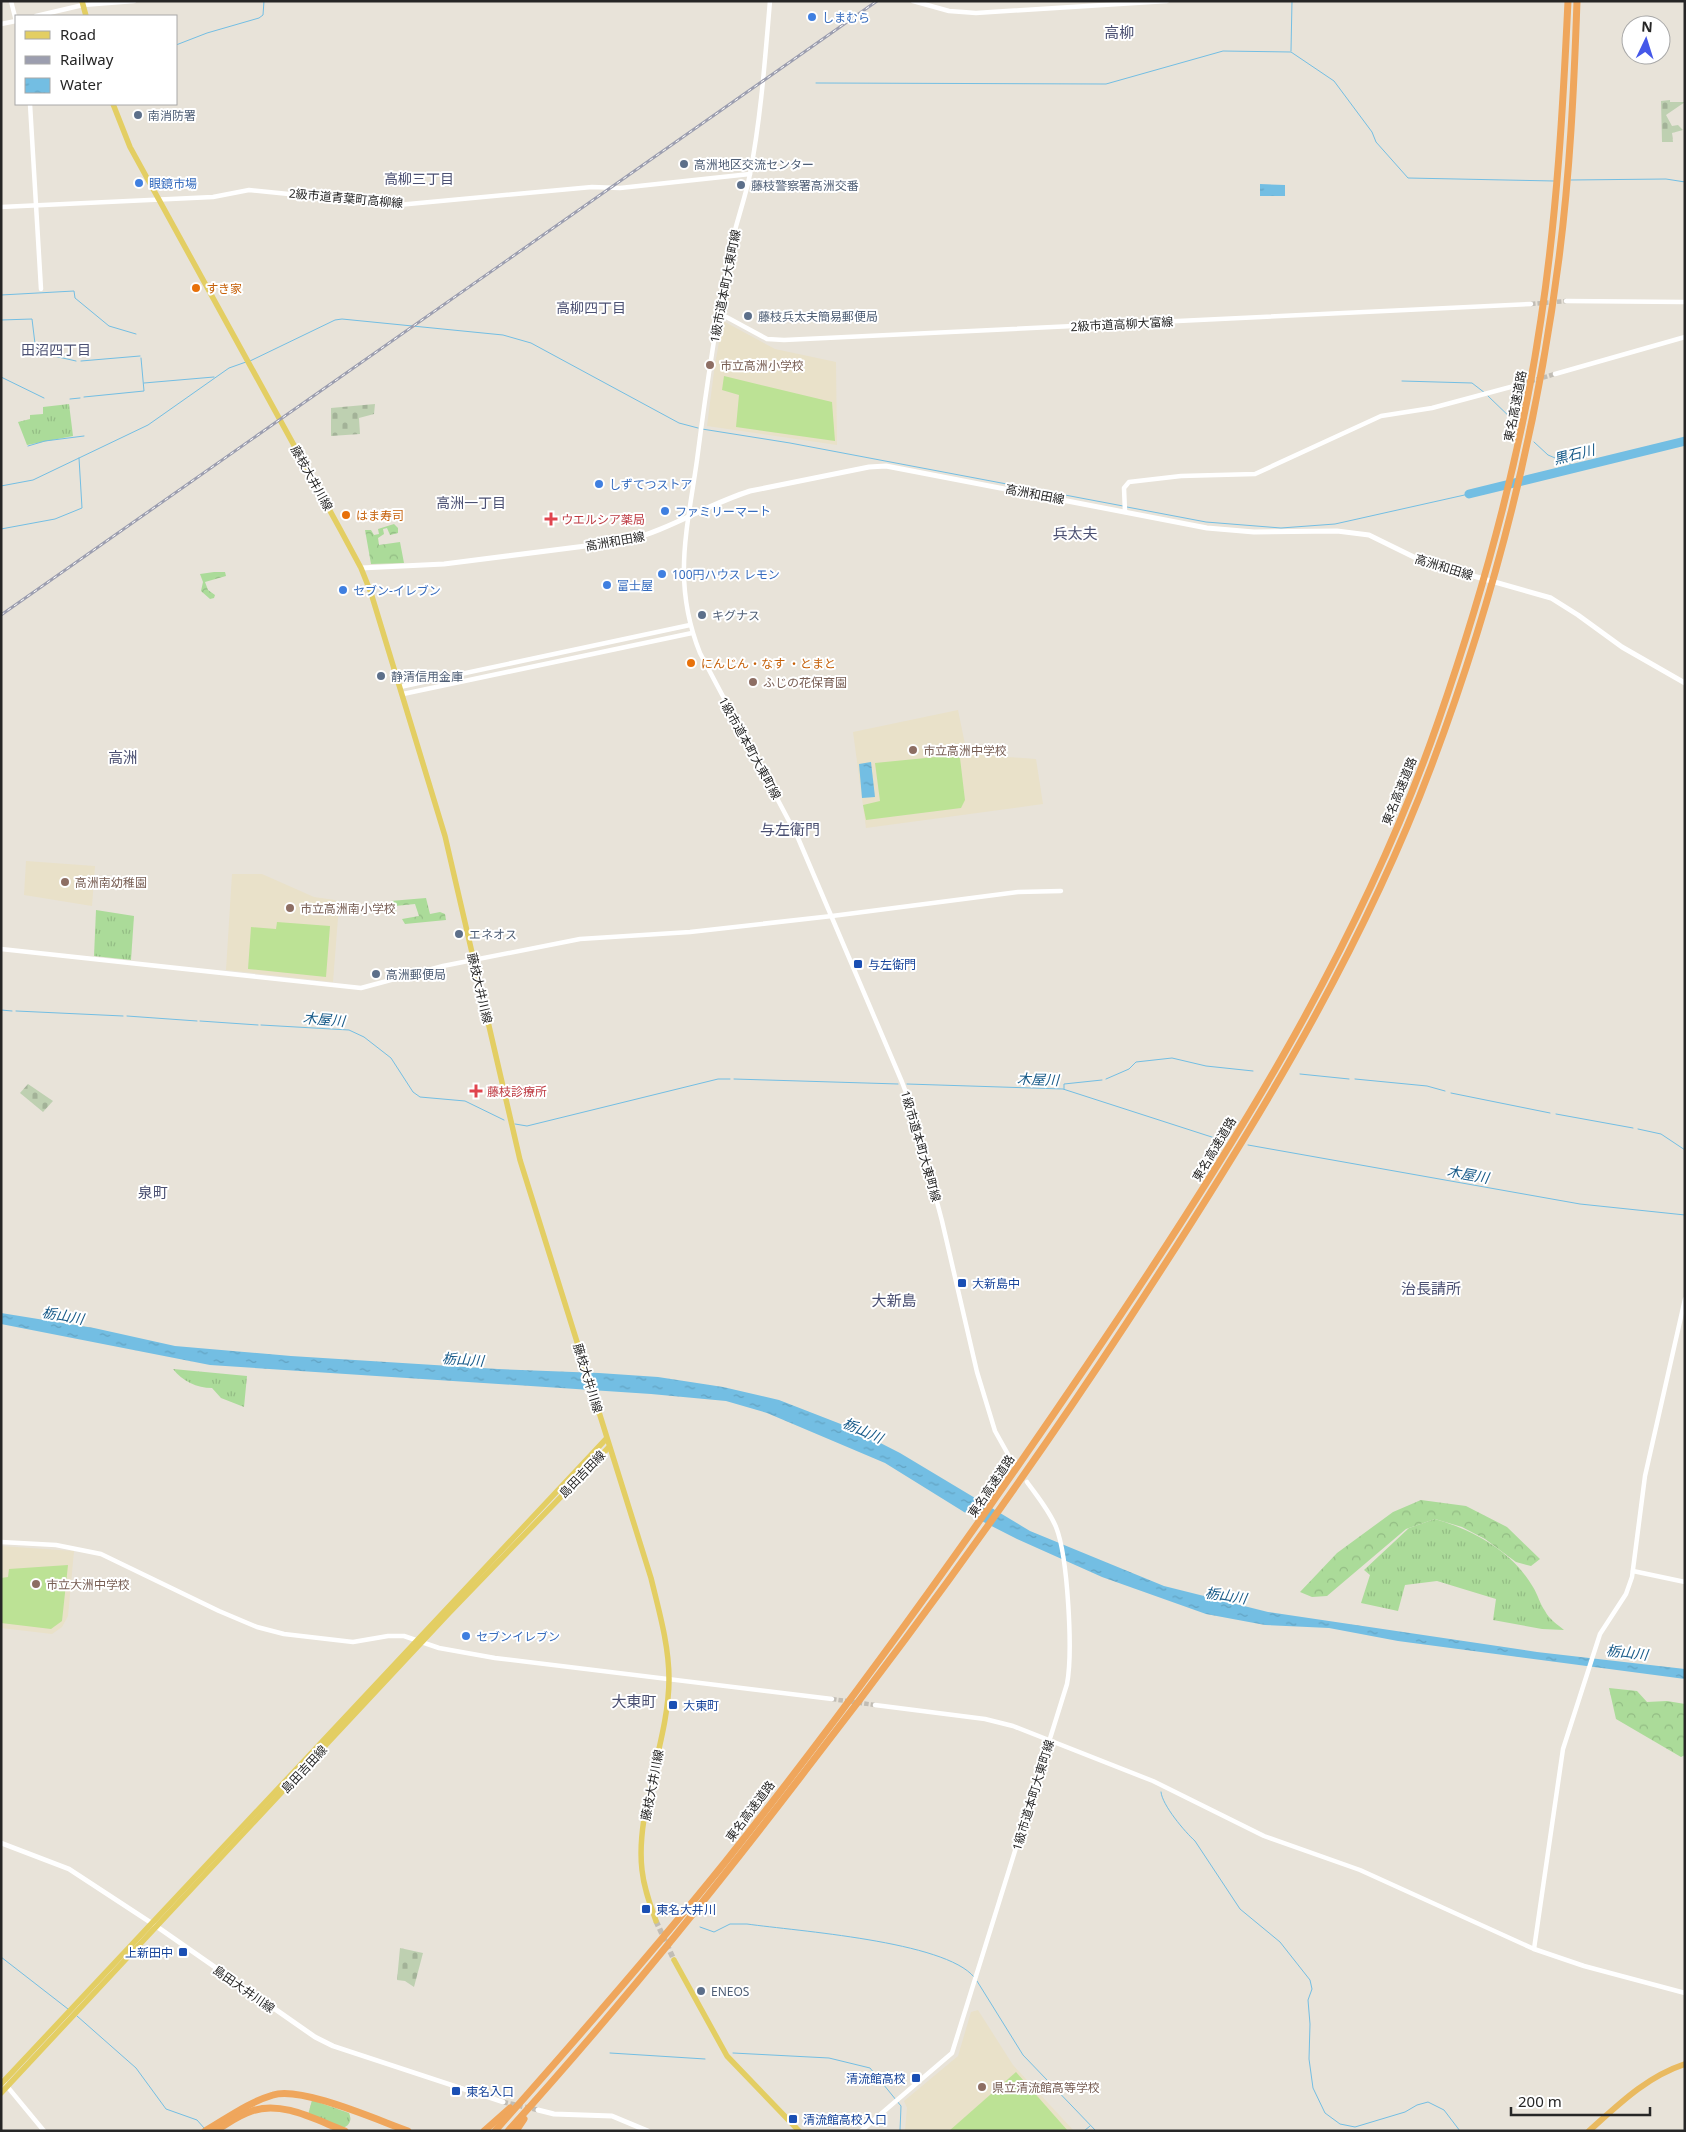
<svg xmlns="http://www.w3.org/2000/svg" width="1686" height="2132" font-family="'Noto Sans','Noto Sans JP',sans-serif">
<defs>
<pattern id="grass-tufts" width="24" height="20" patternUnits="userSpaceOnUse" patternTransform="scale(1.25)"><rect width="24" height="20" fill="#abdb99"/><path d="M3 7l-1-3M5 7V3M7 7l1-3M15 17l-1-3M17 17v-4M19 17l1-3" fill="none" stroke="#93bc84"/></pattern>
<pattern id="forest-crowns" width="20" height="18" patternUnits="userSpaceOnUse" patternTransform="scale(1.25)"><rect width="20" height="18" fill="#abdb99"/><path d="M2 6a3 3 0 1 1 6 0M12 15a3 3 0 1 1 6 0" fill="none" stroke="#93bc84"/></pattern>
<pattern id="cemetery-stones" width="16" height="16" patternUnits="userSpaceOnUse" patternTransform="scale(1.25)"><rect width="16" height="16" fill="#bed0b1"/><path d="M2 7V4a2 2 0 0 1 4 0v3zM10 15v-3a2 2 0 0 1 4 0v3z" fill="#a3b298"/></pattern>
<pattern id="water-ripples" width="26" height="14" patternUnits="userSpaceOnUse" patternTransform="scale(1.25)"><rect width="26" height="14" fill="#73bee3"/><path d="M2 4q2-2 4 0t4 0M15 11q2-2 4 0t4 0" fill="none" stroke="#63a3c3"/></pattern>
</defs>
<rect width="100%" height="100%" fill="#e8e3d9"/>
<g fill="#e9e1c9">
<path d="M723,321L775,349L836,362L837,445L707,426L715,364Z"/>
<path d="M958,710L967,754L1036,759L1043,804L866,828L853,732Z"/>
<path d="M26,861L95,866L92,906L24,895Z"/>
<path d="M232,874H262L314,897L335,900L339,905L333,982L226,970Z"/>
<path d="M1,1546L74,1551L68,1616L62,1627L52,1634L1,1628Z"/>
<path d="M978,2010L1013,2065L1074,2131H905L907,2108L904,2101L958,2056L971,2012Z"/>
</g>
<g fill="url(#grass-tufts)">
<path d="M69,404L73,436L27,445L18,422L30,419V415L43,414V407Z"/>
<path d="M96,910L134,916L131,960L94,956Z"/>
<path d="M173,1369L247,1376L244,1407L221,1398L212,1388C197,1388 182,1381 173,1369Z"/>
<path d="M1435,1519C1473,1530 1512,1551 1533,1587C1538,1595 1540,1604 1545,1611C1549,1619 1558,1625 1564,1630L1542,1629L1493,1620L1496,1599L1437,1581L1405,1585L1398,1611L1361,1603L1370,1575L1364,1570L1409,1528Z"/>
<path d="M312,2100L349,2113C352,2120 350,2125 343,2128L308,2115Z"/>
</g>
<g fill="url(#forest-crowns)">
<path d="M394,524L398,528V533L390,535L387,528L383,529L384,534L378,538L379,545L400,542L404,563L371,564L365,530H371L374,535L379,534L378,529Z"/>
<path d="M214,572H225L226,576L205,582L208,590L215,595L214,598L210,599L201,591L203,582L200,574Z"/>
<path d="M426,898L430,914L440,912L445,914L446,920L405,924L402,919L419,916L415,904L395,906L396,912L394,913L390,901Z"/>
<path d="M1421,1500L1466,1506L1507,1527L1540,1559L1531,1566L1516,1562L1485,1539L1462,1527L1435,1519L1406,1529L1327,1596L1312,1597L1300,1592L1337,1553L1393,1512Z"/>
<path d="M1609,1688L1637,1691L1647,1702L1667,1701L1685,1704V1755L1681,1757L1616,1719Z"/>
</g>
<g fill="url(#cemetery-stones)">
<path d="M1670,100V102H1685L1666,115L1672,126L1678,125L1683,130L1672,133L1673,142H1662L1661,101Z"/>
<path d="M375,404L374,414L359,418L360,434L331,436V408Z"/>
<path d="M28,1084L53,1101L43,1112L20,1093Z"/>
<path d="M400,1948L423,1953L414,1987L405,1981L397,1980Z"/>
</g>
<g fill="#bce295">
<path d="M724,376L832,402L835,441L736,427L739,395L722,390Z"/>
<path d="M956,755L960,758L965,800L961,808L866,820L863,805L880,801L875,763Z"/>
<path d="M277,922L330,926L326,977L248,969L251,927L276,929Z"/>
<path d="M68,1565L62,1621L51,1629L1,1623V1578L8,1577L9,1569Z"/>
<path d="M1016,2072L1068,2131H949Z"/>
</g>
<g fill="url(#water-ripples)">
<path d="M1260,184L1285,185V196H1260Z"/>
<path d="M871,762L875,797L862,798L859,764Z"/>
<path d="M1,1313L94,1328L175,1346L291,1356L498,1369L599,1373L658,1377L723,1387L779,1400L851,1428L900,1453L1030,1531L1164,1586L1268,1612L1537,1652L1685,1669V1679L1398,1641L1329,1628L1265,1625L1206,1614L1102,1577L1017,1539L964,1512L885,1463L767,1413L726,1401L651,1394L210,1365L1,1324Z"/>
</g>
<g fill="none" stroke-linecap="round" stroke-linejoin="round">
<g stroke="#73bee3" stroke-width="1">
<path d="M176,45L207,33L259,18L263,15L264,1"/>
<path d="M1291,51L1292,1"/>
<path d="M816,83L1106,84L1223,51L1291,52L1334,81L1372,132L1376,142L1408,178L1554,181"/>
<path d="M1571,180L1666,179L1685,182"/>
<path d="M1,295L74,291L75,298L109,326L136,334"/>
<path d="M1,320L32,319L36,352L76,361"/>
<path d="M81,361L140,356"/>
<path d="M250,361L335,320L342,319L503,335L531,343L679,423L698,428"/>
<path d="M1,377L44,398"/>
<path d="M1402,381L1472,383L1485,393"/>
<path d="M144,383L214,377"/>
<path d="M1488,396L1515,422"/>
<path d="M84,397L144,391L141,358"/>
<path d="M70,399L80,398"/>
<path d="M702,429L790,443L1123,506"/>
<path d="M1534,442L1548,455L1577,467"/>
<path d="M28,446L45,441L84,436"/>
<path d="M1,486L33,480L148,425L229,368L246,362"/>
<path d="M1127,507L1206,522L1281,528L1335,524L1469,494"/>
<path d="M1,529L55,519L82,508L79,458"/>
<path d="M1,1010L12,1011"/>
<path d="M16,1011L123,1016"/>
<path d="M127,1016L197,1021"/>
<path d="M200,1021L258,1025"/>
<path d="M261,1025L349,1030L364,1037L391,1058L413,1092L420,1097L465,1101L504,1120"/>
<path d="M1300,1074L1349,1079"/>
<path d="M734,1079L898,1084"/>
<path d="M1106,1079L1129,1069L1136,1062L1172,1058L1206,1066L1253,1071"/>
<path d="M1355,1079L1427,1086L1445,1091"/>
<path d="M907,1084L1063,1089L1221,1140"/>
<path d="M1064,1089V1084L1102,1080"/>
<path d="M1451,1093L1550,1113"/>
<path d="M1556,1114L1633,1128"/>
<path d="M515,1124L527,1126L718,1079H730"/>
<path d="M1638,1129L1661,1134L1685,1150"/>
<path d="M1248,1145L1580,1204L1685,1215"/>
<path d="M1161,1792C1162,1805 1185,1832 1195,1841L1240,1909L1280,1942L1310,1980L1312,1989L1308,2000L1310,2024L1309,2059L1313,2088L1325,2113L1340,2124L1355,2127L1405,2112L1417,2105L1428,2102L1444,2110L1460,2131"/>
<path d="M700,1927L714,1932L730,1924H747C796,1931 945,1941 974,1977"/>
<path d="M1,1957L68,2009"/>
<path d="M977,1981L1023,2055L1096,2131"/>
<path d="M77,2016L136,2068L166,2109L197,2120L204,2128"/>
<path d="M610,2053L705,2059"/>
<path d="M733,2053L829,2058L870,2068L901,2106L900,2131"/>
<path d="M1084,2131L1090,2126"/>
</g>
<path stroke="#73bee3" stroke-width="9" d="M1469,494L1685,441"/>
<g stroke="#c1bdb5" stroke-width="4.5" stroke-dasharray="4.5 2" stroke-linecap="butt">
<path d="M1531,304L1566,301"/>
<path d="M1518,385L1555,374"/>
<path d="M832,1699L875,1705"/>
</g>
<path stroke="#c1bdb5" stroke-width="5" stroke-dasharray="5 2.5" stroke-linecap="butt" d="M503,2102L538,2110"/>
<path stroke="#c1bdb5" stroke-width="5.5" stroke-dasharray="5.5 3" stroke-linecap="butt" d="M656,1921L674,1960"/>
<g stroke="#fff" stroke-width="4.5">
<path d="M11,1L16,21"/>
<path d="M770,1C765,59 761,117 750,174C745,200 735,225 730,251C716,320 706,390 697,460C687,531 672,583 700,653L798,838L902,1082L913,1111L942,1221L977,1372L995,1431L1014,1465"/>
<path d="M913,1L949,11L976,13L1167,1"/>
<path d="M36,16L83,5L134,1"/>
<path d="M1,24L16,21"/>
<path d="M30,104L41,289"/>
<path d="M1,207L213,197L249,190L398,205L592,187L620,188L750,174"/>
<path d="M1566,301L1685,302"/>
<path d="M719,313L767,339L784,340L1531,304"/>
<path d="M1555,374L1685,337"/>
<path d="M1125,512L1124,488L1129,482L1181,476L1255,474L1381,416L1432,408L1518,385"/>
<path d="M400,687L690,625"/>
<path d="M403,694L692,633"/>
<path d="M1,949L361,988L443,966L580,939L690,932L832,916L1018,892L1061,891"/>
<path d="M1,1542L56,1545L101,1554L219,1611L257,1627L284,1634L353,1642L388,1636H404L439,1648L495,1658L832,1699"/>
<path d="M1633,1571L1685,1582"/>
<path d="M875,1705L985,1719L1013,1726L1153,1781L1264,1836L1360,1870L1534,1949L1584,1966L1685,1993"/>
<path d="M1534,1949L1563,1749L1600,1634L1626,1594L1632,1577L1645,1476L1685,1299"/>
<path d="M1,2079L44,2131"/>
<path d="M861,2131L952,2053L1067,1684C1073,1652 1068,1557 1056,1527C1049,1510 1037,1496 1027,1482"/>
</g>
<g stroke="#fff" stroke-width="5">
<path d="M361,568L444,564L625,541C669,530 706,505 750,491L869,467L886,466L1207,528L1254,532L1337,531L1369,535L1424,562L1551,598L1578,615L1622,647L1685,683"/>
<path d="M1,1843L69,1869L156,1926L315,2037L333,2046L503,2102"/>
<path d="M538,2110L554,2114L612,2116L648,2131"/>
</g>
<g stroke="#e3ce63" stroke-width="5.5">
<path d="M82,1L86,16"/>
<path d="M113,104L130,147L340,529L361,568L371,593L445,836L520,1160L651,1578C659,1611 669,1645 669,1679C669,1740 635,1811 642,1870C644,1889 650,1904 656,1921"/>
<path d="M674,1960L727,2056L799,2131"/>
<path d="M1,2084L606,1439"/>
<path d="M1,2093L448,1614L609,1447"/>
</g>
<path stroke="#e9ba60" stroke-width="6" d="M1589,2131C1619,2104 1646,2077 1685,2064"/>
<g stroke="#efa65c" stroke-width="7">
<path d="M205,2131C226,2119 249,2102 273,2095C301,2086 377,2120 408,2131"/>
<path d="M215,2131C227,2124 239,2115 252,2111C282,2100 318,2121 345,2131"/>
<path d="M484,2131L510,2108"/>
<path d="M495,2131C574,2042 652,1953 726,1861C853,1701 972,1535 1087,1365C1223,1164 1358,953 1438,722C1484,590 1521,456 1541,319C1557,213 1563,107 1568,1"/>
<path d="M508,2131C615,2013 715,1889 812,1762C922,1620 1027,1475 1126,1324C1242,1147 1356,966 1431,767C1493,603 1537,432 1559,258C1570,173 1574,87 1577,1"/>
<path d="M516,2131L524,2119"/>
</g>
<g stroke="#9c9eaf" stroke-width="3">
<path id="rail" d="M1,615L877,1"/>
</g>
<use href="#rail" stroke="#fff" stroke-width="1" stroke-dasharray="4" stroke-linecap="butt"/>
</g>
<g fill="#3f7fe0" stroke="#fff" stroke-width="2">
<circle cx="812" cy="17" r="5"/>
<circle cx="139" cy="183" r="5"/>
<circle cx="599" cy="484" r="5"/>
<circle cx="665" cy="511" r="5"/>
<circle cx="662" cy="574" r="5"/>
<circle cx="607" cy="585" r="5"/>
<circle cx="343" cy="590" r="5"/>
<circle cx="466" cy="1636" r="5"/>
</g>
<g fill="#5c6f8a" stroke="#fff" stroke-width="2">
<circle cx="138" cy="115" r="5"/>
<circle cx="684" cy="164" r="5"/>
<circle cx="741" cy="185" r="5"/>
<circle cx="748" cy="316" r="5"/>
<circle cx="702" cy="615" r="5"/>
<circle cx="381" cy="676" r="5"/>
<circle cx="459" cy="934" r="5"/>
<circle cx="376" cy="974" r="5"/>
<circle cx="701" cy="1991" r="5"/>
</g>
<g fill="#e8710a" stroke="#fff" stroke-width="2">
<circle cx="196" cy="288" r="5"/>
<circle cx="346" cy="515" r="5"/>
<circle cx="691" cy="663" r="5"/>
</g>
<g fill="#8d6e63" stroke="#fff" stroke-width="2">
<circle cx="710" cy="365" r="5"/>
<circle cx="753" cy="682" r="5"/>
<circle cx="913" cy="750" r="5"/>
<circle cx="65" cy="882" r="5"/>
<circle cx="290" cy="908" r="5"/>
<circle cx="36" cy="1584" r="5"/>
<circle cx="982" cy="2087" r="5"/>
</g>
<g fill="#e0444e" stroke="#fff" stroke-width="2">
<path d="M548.5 511.5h5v5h5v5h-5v5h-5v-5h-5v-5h5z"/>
<path d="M473.5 1083.5h5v5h5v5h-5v5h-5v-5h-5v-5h5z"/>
</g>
<g fill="#1a4fb4" stroke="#fff" stroke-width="2">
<rect x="853" y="959" width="10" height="10" rx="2.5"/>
<rect x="957" y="1278" width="10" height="10" rx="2.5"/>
<rect x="668" y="1700" width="10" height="10" rx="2.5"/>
<rect x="641" y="1904" width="10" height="10" rx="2.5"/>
<rect x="178" y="1947" width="10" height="10" rx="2.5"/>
<rect x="911" y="2073" width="10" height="10" rx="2.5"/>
<rect x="451" y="2086" width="10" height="10" rx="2.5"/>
<rect x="788" y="2114" width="10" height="10" rx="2.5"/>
</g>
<g text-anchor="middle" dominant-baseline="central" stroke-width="4" stroke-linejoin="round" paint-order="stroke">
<g font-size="12" fill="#366cbe" stroke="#fff" text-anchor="start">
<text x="822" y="17">しまむら</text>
<text x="149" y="183">眼鏡市場</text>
<text x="609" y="484">しずてつストア</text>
<text x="675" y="511">ファミリーマート</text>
<text x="672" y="574">100円ハウス レモン</text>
<text x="617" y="585">富士屋</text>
<text x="353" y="590">セブン-イレブン</text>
<text x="476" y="1636">セブンイレブン</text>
</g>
<g font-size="12" fill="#4e5e75" stroke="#fff" text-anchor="start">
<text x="148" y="115">南消防署</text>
<text x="694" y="164">高洲地区交流センター</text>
<text x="751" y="185">藤枝警察署高洲交番</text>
<text x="758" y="316">藤枝兵太夫簡易郵便局</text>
<text x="712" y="615">キグナス</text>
<text x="391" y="676">静清信用金庫</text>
<text x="469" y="934">エネオス</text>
<text x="386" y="974">高洲郵便局</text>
<text x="711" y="1991">ENEOS</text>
</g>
<g font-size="12" fill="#262626" stroke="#fff">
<text transform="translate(346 198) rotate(5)">2級市道青葉町高柳線</text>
<text transform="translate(725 286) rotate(-79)">1級市道本町大東町線</text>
<text transform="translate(1122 324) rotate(-3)">2級市道高柳大富線</text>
<text transform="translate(1515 406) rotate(-79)">東名高速道路</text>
<text transform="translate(312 478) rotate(61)">藤枝大井川線</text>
<text transform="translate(1035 494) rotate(11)">高洲和田線</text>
<text transform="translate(615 541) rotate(-10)">高洲和田線</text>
<text transform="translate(1444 567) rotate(17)">高洲和田線</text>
<text transform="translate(750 748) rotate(61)">1級市道本町大東町線</text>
<text transform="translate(1399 791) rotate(-68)">東名高速道路</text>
<text transform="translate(480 988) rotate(77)">藤枝大井川線</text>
<text transform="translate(921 1146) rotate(74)">1級市道本町大東町線</text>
<text transform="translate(1214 1149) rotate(-59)">東名高速道路</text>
<text transform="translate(588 1378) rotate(73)">藤枝大井川線</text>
<text transform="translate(582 1474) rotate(-46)">島田吉田線</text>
<text transform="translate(991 1486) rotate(-56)">東名高速道路</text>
<text transform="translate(304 1769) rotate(-47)">島田吉田線</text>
<text transform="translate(652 1785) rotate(-79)">藤枝大井川線</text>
<text transform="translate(1033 1795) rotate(-73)">1級市道本町大東町線</text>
<text transform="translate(750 1811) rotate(-53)">東名高速道路</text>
<text transform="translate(244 1989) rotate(35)">島田大井川線</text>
</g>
<g font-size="12" fill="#c56008" stroke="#fff" text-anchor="start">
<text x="206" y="288">すき家</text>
<text x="356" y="515">はま寿司</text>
<text x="701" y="663">にんじん・なす ・とまと</text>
</g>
<g font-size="12" fill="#785e54" stroke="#fff" text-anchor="start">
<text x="720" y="365">市立高洲小学校</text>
<text x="763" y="682">ふじの花保育園</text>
<text x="923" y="750">市立高洲中学校</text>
<text x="75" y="882">高洲南幼稚園</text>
<text x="300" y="908">市立高洲南小学校</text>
<text x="46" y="1584">市立大洲中学校</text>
<text x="992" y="2087">県立清流館高等学校</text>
</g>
<g font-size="12" fill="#be3a42" stroke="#fff" text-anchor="start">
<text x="561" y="519">ウエルシア薬局</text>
<text x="487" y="1091">藤枝診療所</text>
</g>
<g font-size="12" fill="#164399" stroke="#fff" text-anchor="start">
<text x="868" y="964">与左衛門</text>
<text x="972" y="1283">大新島中</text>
<text x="683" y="1705">大東町</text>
<text x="656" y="1909">東名大井川</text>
<text x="173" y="1952" text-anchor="end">上新田中</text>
<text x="906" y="2078" text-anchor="end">清流館高校</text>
<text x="466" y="2091">東名入口</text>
<text x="803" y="2119">清流館高校入口</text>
</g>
<g font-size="14" fill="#4b5072" stroke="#fff">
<text x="419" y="178">高柳三丁目</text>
<text x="591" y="307">高柳四丁目</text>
<text x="56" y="349">田沼四丁目</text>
<text x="471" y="502">高洲一丁目</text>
</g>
<g font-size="14" font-style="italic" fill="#185b89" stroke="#fff">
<text transform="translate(1574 454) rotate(-14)">黒石川</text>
<text transform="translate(324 1019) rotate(5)">木屋川</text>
<text transform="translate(1038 1079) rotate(2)">木屋川</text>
<text transform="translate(1468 1174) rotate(10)">木屋川</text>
<text transform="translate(63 1315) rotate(10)">栃山川</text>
<text transform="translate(463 1359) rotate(4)">栃山川</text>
<text transform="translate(863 1430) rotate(24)">栃山川</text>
<text transform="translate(1226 1595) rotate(9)">栃山川</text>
<text transform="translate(1627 1652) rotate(7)">栃山川</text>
</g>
<g font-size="15" fill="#4b5072" stroke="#fff">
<text x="1119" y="32">高柳</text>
<text x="1075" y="533">兵太夫</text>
<text x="123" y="757">高洲</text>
<text x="790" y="829">与左衛門</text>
<text x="153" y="1192">泉町</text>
<text x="1431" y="1288">治長請所</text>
<text x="894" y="1300">大新島</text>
<text x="634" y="1701">大東町</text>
</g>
</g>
<rect width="1686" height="2132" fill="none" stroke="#262626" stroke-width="5"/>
<rect x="15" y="15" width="162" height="90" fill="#ffffff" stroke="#a8a8a8"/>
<rect x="25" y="31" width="25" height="8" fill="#e3ce63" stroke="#a8a8a8"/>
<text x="60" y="40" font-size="15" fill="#262626">Road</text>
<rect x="25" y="56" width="25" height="8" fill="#9c9eaf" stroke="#a8a8a8"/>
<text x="60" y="65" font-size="15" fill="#262626">Railway</text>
<rect x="25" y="78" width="25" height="15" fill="url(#water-ripples)" stroke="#a8a8a8"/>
<text x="60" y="90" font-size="15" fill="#262626">Water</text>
<g transform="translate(1646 40) rotate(4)"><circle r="24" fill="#ffffff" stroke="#a8a8a8"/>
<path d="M0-4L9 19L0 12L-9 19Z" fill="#4558e9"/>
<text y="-8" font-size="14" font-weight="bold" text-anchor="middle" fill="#262626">N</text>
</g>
<path d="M1511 2107v8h139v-8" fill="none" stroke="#262626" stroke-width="2.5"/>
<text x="1518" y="2107" font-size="15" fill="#262626" stroke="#ffffff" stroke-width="4" paint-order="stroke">200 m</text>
</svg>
